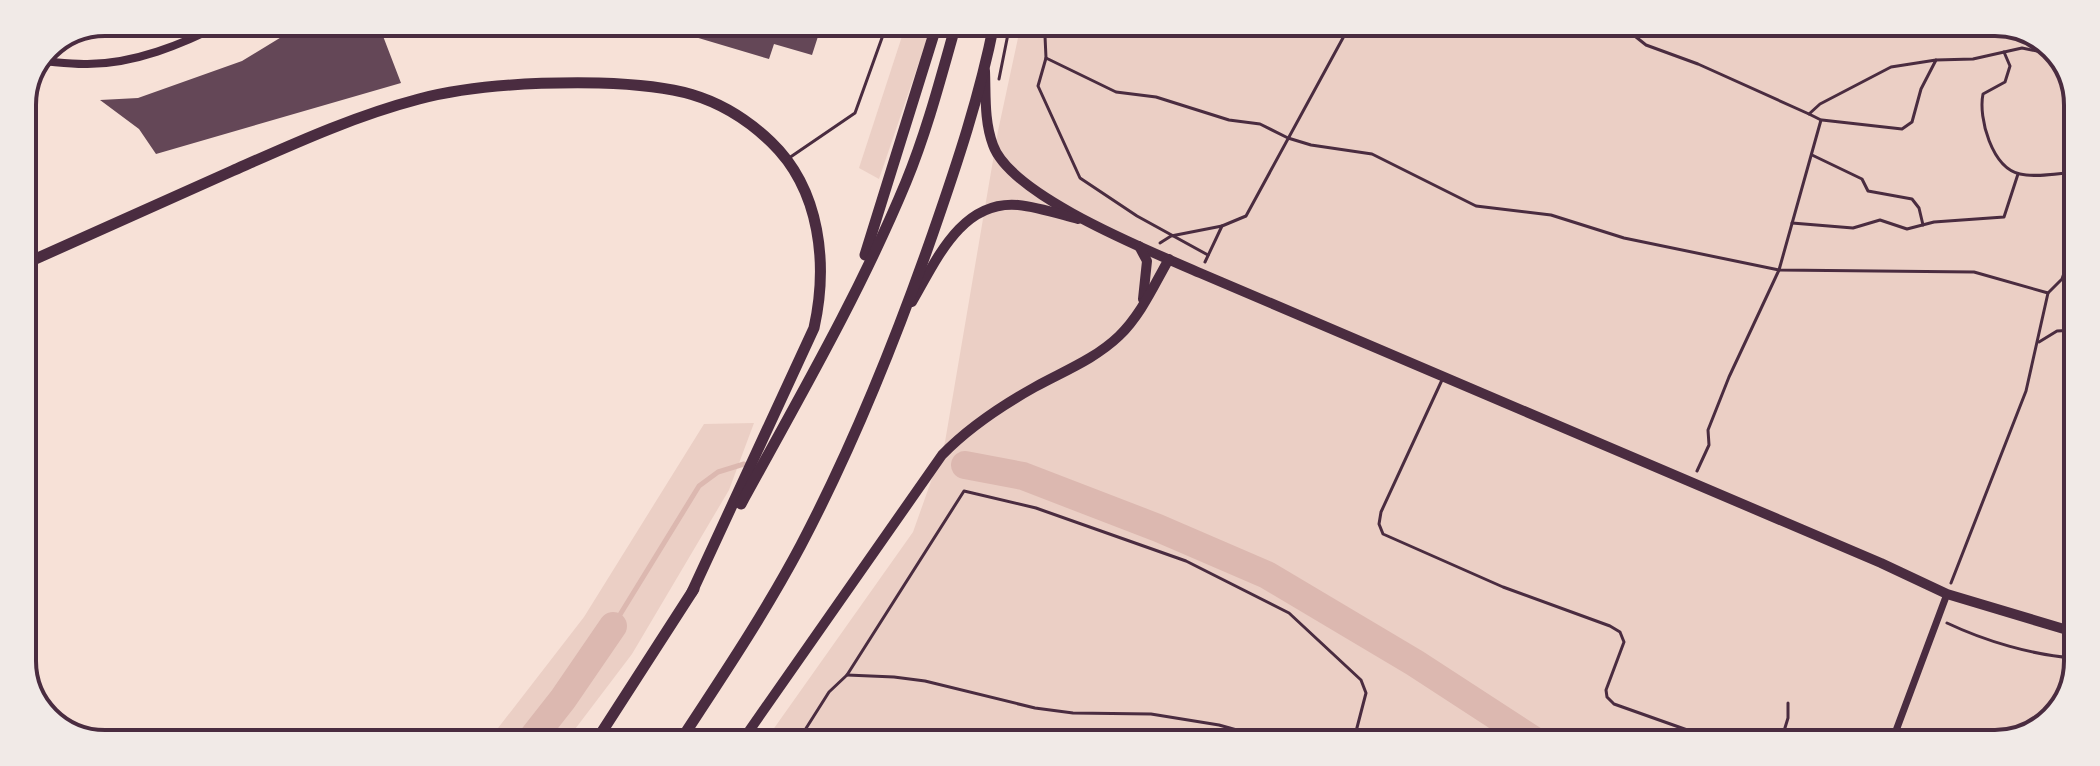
<svg xmlns="http://www.w3.org/2000/svg" width="2100" height="766" font-family="'PT Serif',serif">
<rect width="100%" height="100%" fill="#f7e1d7"/>
<g fill="#ebcfc5">
<path d="M906,24H932L879,179L859,168Z"/>
<path d="M1021,24L2021,26L2060,54L2078,100L2074,687L2045,727L1995,744L765,741L913,532L945,442L998,131Z"/>
<path d="M754,423L729,490L632,654L566,741H488L584,617L704,424Z"/>
</g>
<g fill="none" stroke-linecap="round" stroke-linejoin="round">
<path stroke="#dcb8b0" stroke-width="5" d="M613,626L699,486L718,472L744,464"/>
<g stroke="#dcb8b0" stroke-width="28">
<path d="M965,465L1023,476L1158,528L1267,575L1415,663L1538,743"/>
<path d="M530,741L563,699L613,626"/>
</g>
</g>
<g fill="#644757">
<path d="M306,22L378,23L401,83L156,154L139,129L100,100L138,98L242,61Z"/>
<path d="M648,23L822,24L812,55L774,44L769,59Z"/>
</g>
<g fill="none" stroke-linecap="round" stroke-linejoin="round">
<g stroke="#4a2c40" stroke-width="3">
<path d="M1049,24L1045,36L1046,58L1038,86L1080,178L1137,216L1208,255"/>
<path d="M1511,25L1549,31L1564,25"/>
<path d="M1587,25L1611,31L1626,29L1646,45L1698,64L1809,114"/>
<path d="M2004,52L2010,66L2005,82L1983,94C1978,118 1992,168 2020,174C2037,178 2060,173 2077,172"/>
<path d="M1046,58L1116,92L1156,97L1229,120L1260,124L1288,138L1311,145L1372,154L1476,206L1551,215L1624,238L1779,270L1729,377L1708,430L1709,445L1697,471"/>
<path d="M999,79L1010,24"/>
<path d="M1822,120L1902,129L1912,122L1921,89L1936,60"/>
<path d="M1812,155L1862,179L1868,191L1912,199L1919,208L1923,225"/>
<path d="M1792,223L1853,228L1880,220L1907,229L1934,222L2004,217L2018,174"/>
<path d="M1160,243L1171,236L1222,226"/>
<path d="M1205,262L1222,226L1246,216L1350,25"/>
<path d="M2048,293L1974,272L1779,270L1821,120L1809,114L1820,104L1891,67L1936,60L1973,59L2022,48L2061,56"/>
<path d="M2039,342L2057,331L2076,330"/>
<path d="M1951,583L2026,391L2048,293L2062,279L2077,236"/>
<path d="M1947,623C1985,641 2032,655 2074,658"/>
<path d="M847,675L894,677L925,681L1035,708L1073,713L1151,714L1219,725L1280,742"/>
<path d="M798,741L829,692L847,675L964,491L1036,508L1186,561L1289,613L1361,680L1366,693L1353,743"/>
</g>
<g stroke="#4a2c40" stroke-width="3">
<path d="M789,158L855,113L887,24"/>
<path d="M1442,380L1381,512L1379,524L1383,534L1503,587L1610,626L1620,632L1624,642L1606,690L1607,697L1614,704L1724,743"/>
<path d="M1780,744L1788,718V703"/>
</g>
<path stroke="#4a2c40" stroke-width="7" d="M1891,744L1947,594"/>
<path stroke="#4a2c40" stroke-width="8" d="M40,61C55,62 69,64 84,64C133,65 183,44 226,22"/>
<g stroke="#4a2c40" stroke-width="10">
<path d="M985,71C986,95 984,121 993,145C1011,196 1150,251 1200,273L1881,563L1947,594L2074,632"/>
<path d="M1139,246L1147,261L1143,299"/>
<path d="M912,302C936,261 961,200 1018,205C1038,207 1059,214 1078,219"/>
<path d="M742,741L942,455C969,427 1001,406 1035,387C1064,371 1095,359 1119,336C1141,315 1154,285 1169,259"/>
</g>
<g stroke="#4a2c40" stroke-width="11">
<path d="M865,255L937,24"/>
<path d="M22,265C92,233 162,202 232,171C293,144 354,116 419,99C476,84 541,82 599,83C669,85 719,92 771,142C821,190 828,265 814,328L692,592"/>
<path d="M741,504C799,398 860,293 906,182C927,131 941,77 956,24"/>
<path d="M596,741L694,589"/>
<path d="M680,741C722,677 765,613 801,545C853,446 896,339 933,233C957,164 980,95 994,24"/>
</g>
</g>
<path d="M0 0H2100V766H0ZM105 36H1995A69 69 0 0 1 2064 105V661A69 69 0 0 1 1995 730H105A69 69 0 0 1 36 661V105A69 69 0 0 1 105 36Z" fill="#f1eae7" fill-rule="evenodd"/>
<path fill="none" stroke="#4a2c40" stroke-width="4" d="M105 36H1995A69 69 0 0 1 2064 105V661A69 69 0 0 1 1995 730H105A69 69 0 0 1 36 661V105A69 69 0 0 1 105 36Z"/>
</svg>
